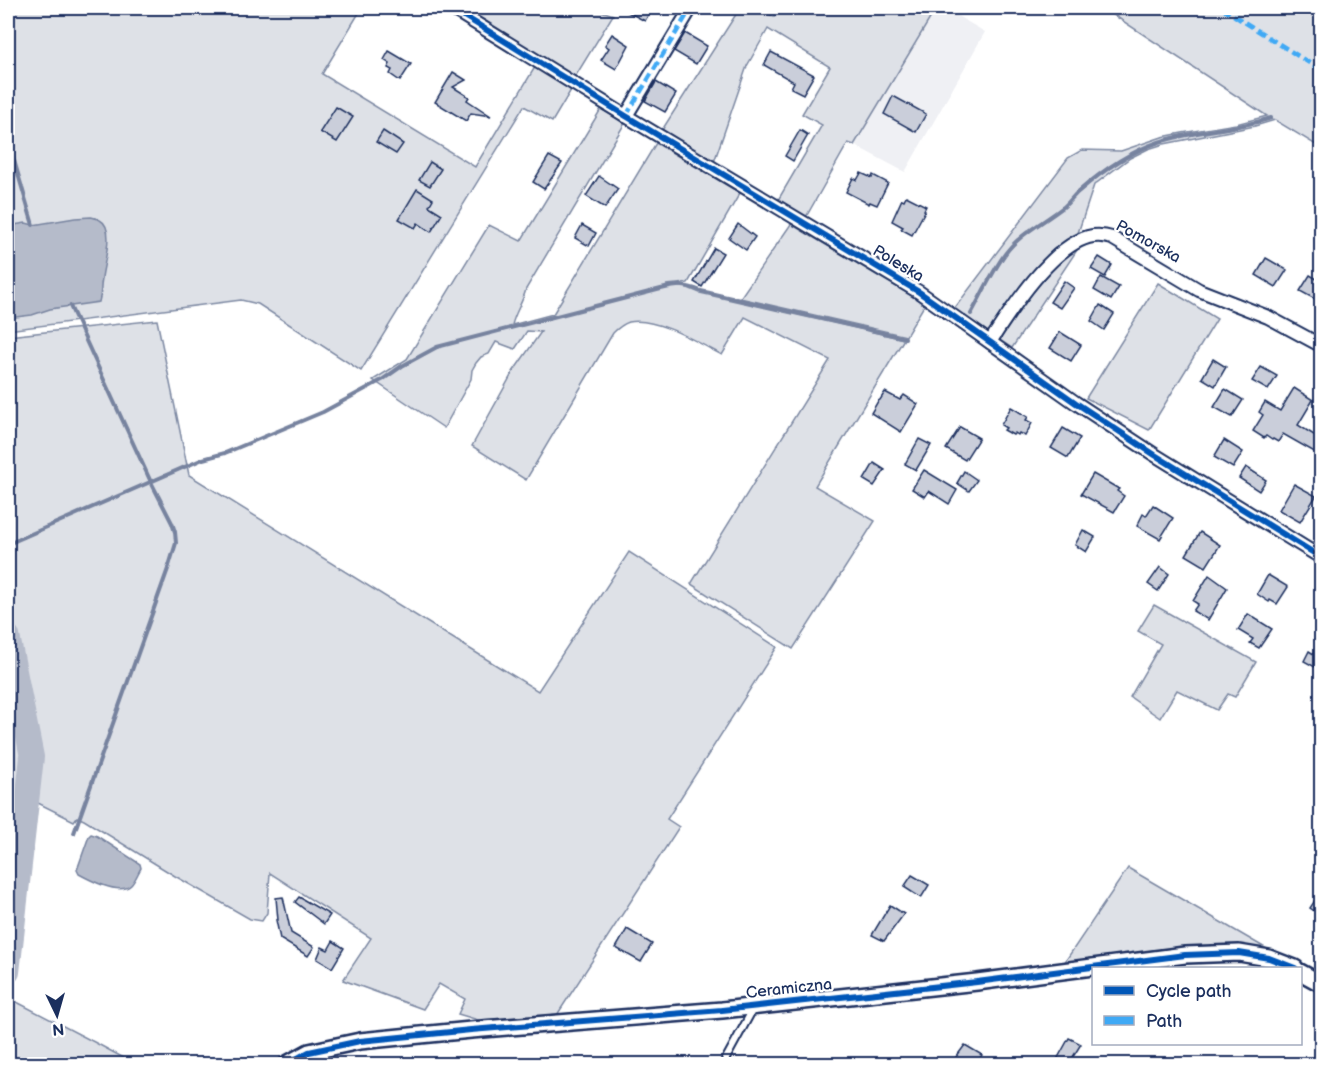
<svg xmlns="http://www.w3.org/2000/svg" width="1329" height="1072" font-family="'Balsamiq Sans',sans-serif">
<rect width="100%" height="100%" fill="#fff"/>
<filter id="ink" filterUnits="userSpaceOnUse"><feTurbulence type="fractalNoise" baseFrequency=".0167" numOctaves="2"/><feDisplacementMap in="SourceGraphic" scale="12" xChannelSelector="R" yChannelSelector="G"/><feConvolveMatrix kernelMatrix="1 2 1 2 8 2 1 2 1" color-interpolation-filters="sRGB"/></filter>
<g filter="url(#ink)">
<path fill="#eff0f4" d="M937,8H944L985,32L905,172L854,145Z"/>
<g fill="#dee1e7" stroke="#7c88a2" stroke-width="1.5">
<path d="M8,8H362L322,74L475,167L535,67L571,90L552,122L524,106L361,371L258,304L241,300L8,330Z"/>
<path d="M459,8H593L613,15L575,77Z"/>
<path d="M740,8H758L774,17L780,8H926L934,12L854,145L848,143L806,217L778,200L822,125L802,114L830,67L768,29L747,66L714,162L662,130Z"/>
<path d="M1103,8H1321V148L1275,120L1255,126L1164,144L1148,149L1130,158L1094,185L1078,233L1085,238L1012,348L954,309L1068,158L1082,150L1121,151L1162,137L1182,133L1236,124L1267,116Z"/>
<path d="M601,109L625,123L526,289C523,302 515,312 512,325L553,314L656,143L740,193L688,283L666,285L688,288L700,293L904,339L815,486L875,521L793,649L691,584L830,360L745,317L722,355C699,343 655,316 629,322C623,324 617,329 613,333L526,480L472,446L513,372L541,332L527,331L515,349L496,342L489,354L481,357L476,363L472,370L471,379L444,428L373,380L407,359L489,225L521,241Z"/>
<path d="M791,224L925,304L906,336L740,298Z"/>
<path d="M1158,283L1217,319L1149,430L1086,398Z"/>
<path d="M157,320L189,475L538,691L629,552L777,647L667,819L679,827L557,1015L478,1020L458,1014L465,999L439,984L423,1009L343,980L371,938L270,873L267,913L262,921L250,919L175,876L84,820L77,817L74,821L8,788V781L14,774V748L8,745V336Z"/>
<path d="M1154,605L1256,662L1235,697L1228,694L1217,710L1177,690L1160,718L1130,697L1161,644L1138,631Z"/>
<path d="M1128,868L1267,949L1230,947L1062,966Z"/>
<path d="M11,999L94,1042L135,1064H8V1026Z"/>
</g>
<g fill="#b5bbca" stroke="#77839f" stroke-width="1.5">
<path d="M91,217C94,218 97,218 100,220C116,228 103,265 102,278C100,288 102,292 99,302L50,309L32,315L8,318V226L26,223L33,225L75,218Z"/>
<path d="M91,834L97,836L140,864L141,868C138,873 135,881 131,885C120,896 90,880 79,874L77,870L89,836Z"/>
</g>
<g fill="none" stroke-linecap="round" stroke-linejoin="round">
<g stroke="#77839f" stroke-width="4">
<path d="M8,140L33,225"/>
<path d="M70,306L150,480L172,523L175,532L176,543L169,566L74,833"/>
<path d="M971,314C982,294 992,272 1005,254C1019,234 1043,223 1062,208C1068,204 1072,197 1078,192C1102,171 1129,152 1159,142C1196,130 1235,130 1271,118"/>
<path d="M8,544L203,459L225,453L323,412L382,380L402,366L437,347L661,289C679,285 684,284 701,291L905,338"/>
</g>
<path stroke="#b5bbca" stroke-width="24" d="M8,636L32,757L8,972"/>
</g>
<g fill="#caceda" stroke="#1b2f5e" stroke-width="1.5">
<path d="M620,8H652L645,21Z"/>
<path d="M685,33L707,46L696,64L674,51Z"/>
<path d="M612,34L629,45L616,69L601,60L609,48L605,45Z"/>
<path d="M389,51L411,64L400,81L390,74L392,70L388,68L390,64L384,60Z"/>
<path d="M771,52L814,75L803,94L791,88L794,82L764,65Z"/>
<path d="M453,72L466,80L453,87L469,97L467,100L491,116L471,113L466,121L435,102Z"/>
<path d="M656,82L676,94L665,112L645,101Z"/>
<path d="M893,96L926,114L916,132L884,114Z"/>
<path d="M336,107L353,117L337,142L320,132Z"/>
<path d="M800,130L808,135L793,161L785,156Z"/>
<path d="M383,131L403,144L396,154L376,142Z"/>
<path d="M549,156L562,163L544,189L533,182Z"/>
<path d="M430,162L441,169L430,186L419,180Z"/>
<path d="M861,173L872,178L873,175L888,183L877,205L870,202L869,204L846,192L853,178L857,180Z"/>
<path d="M599,176L618,189L605,208L586,196Z"/>
<path d="M417,189L433,199L429,206L442,214L431,232L418,223L415,228L399,219Z"/>
<path d="M906,196L926,206L924,210L925,211L912,235L901,229L903,227L892,221L902,199L904,200Z"/>
<path d="M738,224L755,237L746,250L729,238Z"/>
<path d="M582,225L596,233L589,246L575,238Z"/>
<path d="M714,248L723,253L702,287L694,282Z"/>
<path d="M1099,257L1112,265L1105,277L1091,269Z"/>
<path d="M1266,258L1287,270L1276,287L1256,275Z"/>
<path d="M1310,275L1322,282V303L1300,291Z"/>
<path d="M1101,277L1119,287L1111,300L1094,290Z"/>
<path d="M1064,281L1074,288L1060,308L1050,302Z"/>
<path d="M1100,305L1114,314L1104,330L1091,321Z"/>
<path d="M1060,332L1081,345L1071,361L1050,348Z"/>
<path d="M1213,359L1226,367L1215,386L1202,378Z"/>
<path d="M1261,367L1277,376L1268,390L1252,381Z"/>
<path d="M1294,388L1313,400L1298,425L1322,440V448L1318,454L1283,434L1278,442L1273,439L1272,440L1266,436L1264,438L1253,431L1263,415L1259,412L1265,402L1280,411Z"/>
<path d="M1225,389L1243,400L1232,417L1214,407Z"/>
<path d="M885,392L900,400L904,395L918,404L901,432L871,413L878,401L880,400Z"/>
<path d="M1011,407L1028,417L1026,420L1032,423L1025,436L1019,433L1018,435L1015,433L1013,435L1004,430L1006,428L1001,425Z"/>
<path d="M960,427L979,438L965,460L946,449Z"/>
<path d="M1063,428L1080,438L1068,458L1051,448Z"/>
<path d="M919,439L931,445L916,470L905,464Z"/>
<path d="M1224,440L1243,452L1233,468L1214,457Z"/>
<path d="M874,463L885,470L874,486L864,480Z"/>
<path d="M1246,467L1266,480L1259,491L1239,478Z"/>
<path d="M924,470L957,490L949,504L929,491L925,497L912,489Z"/>
<path d="M964,471L977,480L969,491L957,483Z"/>
<path d="M1093,474L1119,489L1117,491L1124,496L1114,512L1081,494Z"/>
<path d="M1294,484L1316,496L1300,522L1279,510Z"/>
<path d="M1153,505L1173,518L1160,539L1137,526L1143,514L1146,516Z"/>
<path d="M1083,530L1095,537L1086,552L1075,545Z"/>
<path d="M1200,532L1220,545L1206,567L1186,555Z"/>
<path d="M1160,567L1169,574L1158,591L1148,584Z"/>
<path d="M1209,575L1227,588L1208,620L1193,611L1198,604L1193,601Z"/>
<path d="M1268,575L1288,587L1277,604L1270,600L1269,602L1257,594Z"/>
<path d="M1248,614L1272,629L1259,648L1250,643L1253,639L1238,630Z"/>
<path d="M1309,651L1320,658L1315,667L1304,661Z"/>
<path d="M912,875L929,885L921,898L904,887Z"/>
<path d="M1322,890V916L1310,908Z"/>
<path d="M283,897L291,933L314,947L308,956L280,939L276,920H278L276,898Z"/>
<path d="M299,897L330,915L324,924L295,902Z"/>
<path d="M890,905L904,914L884,941L872,935Z"/>
<path d="M627,929L652,944L641,962L616,948Z"/>
<path d="M333,941L344,948L332,968L317,959L322,947L328,950Z"/>
<path d="M1069,1038L1081,1044L1068,1065H1054Z"/>
<path d="M965,1045L982,1055L976,1065H950Z"/>
</g>
<g fill="none" stroke-linecap="round" stroke-linejoin="round">
<g stroke="#1b2f5e" stroke-width="10">
<path id="service" d="M723,1064L753,1009"/>
</g>
<g stroke="#1b2f5e" stroke-width="16">
<g id="minor">
<path d="M451,8L626,116L919,292L1076,403L1155,455L1322,558"/>
<path d="M626,116L691,8"/>
<path d="M990,342C1010,311 1054,242 1093,236C1100,235 1106,236 1112,238L1199,290L1268,317L1322,346"/>
</g>
</g>
<g stroke="#1b2f5e" stroke-width="20">
<g id="tertiary">
<path d="M1300,972L1322,984"/>
<path d="M287,1064L309,1052L360,1041L471,1030L722,1010L977,982L1185,955L1239,953L1269,958L1295,968"/>
</g>
</g>
<use href="#service" stroke="#fff" stroke-width="6"/>
<use href="#minor" stroke="#fff" stroke-width="12"/>
<use href="#tertiary" stroke="#fff" stroke-width="15"/>
<g stroke="#3fa9f5" stroke-width="4.5" stroke-dasharray="9 4.5" stroke-linecap="butt">
<path d="M1222,8L1322,71"/>
<path d="M626,116L691,8"/>
</g>
<g stroke="#fff" stroke-width="10">
<g id="cycleway">
<path d="M451,8L626,116L919,292L1076,403L1155,455L1322,558"/>
<path d="M287,1064L309,1052L360,1041L471,1030L722,1010L977,982L1185,955L1239,953L1269,958L1295,968"/>
</g>
</g>
<use href="#cycleway" stroke="#0057b8" stroke-width="6"/>
</g>
</g>
<g text-anchor="middle" dominant-baseline="central" stroke-width="4.5" stroke-linejoin="round" paint-order="stroke">
<g font-size="16" fill="#1b2f5e" stroke="#fff">
<text transform="translate(1148 242) rotate(29)">Pomorska</text>
<text transform="translate(898 264) rotate(31)">Poleska</text>
<text transform="translate(789 989) rotate(-6)">Ceramiczna</text>
</g>
</g>
<rect width="1329" height="1072" fill="none" stroke="#fff" stroke-width="30"/>
<rect x="15" y="15" width="1299" height="1042" fill="none" stroke="#1b2f5e" stroke-width="2" filter="url(#ink)"/>
<rect x="1092" y="967" width="210" height="78" fill="#ffffff" stroke="#a4acbf" stroke-width="1.5"/>
<rect x="1104" y="986" width="30" height="9" fill="#0057b8" stroke="#a4acbf" stroke-width="1.5"/>
<text x="1146" y="997" font-size="18" fill="#1b2f5e">Cycle path</text>
<rect x="1104" y="1016" width="30" height="9" fill="#3fa9f5" stroke="#a4acbf" stroke-width="1.5"/>
<text x="1146" y="1027" font-size="18" fill="#1b2f5e">Path</text>
<g transform="translate(57 1015) rotate(175)" stroke="#ffffff" stroke-width="4.5" paint-order="stroke">
<path d="M0-4.5L10 22L0 15L-10 22Z" fill="#1b2f5e"/>
<text y="-9" font-size="16" font-weight="bold" text-anchor="middle" fill="#1b2f5e">N</text>
</g>
</svg>
